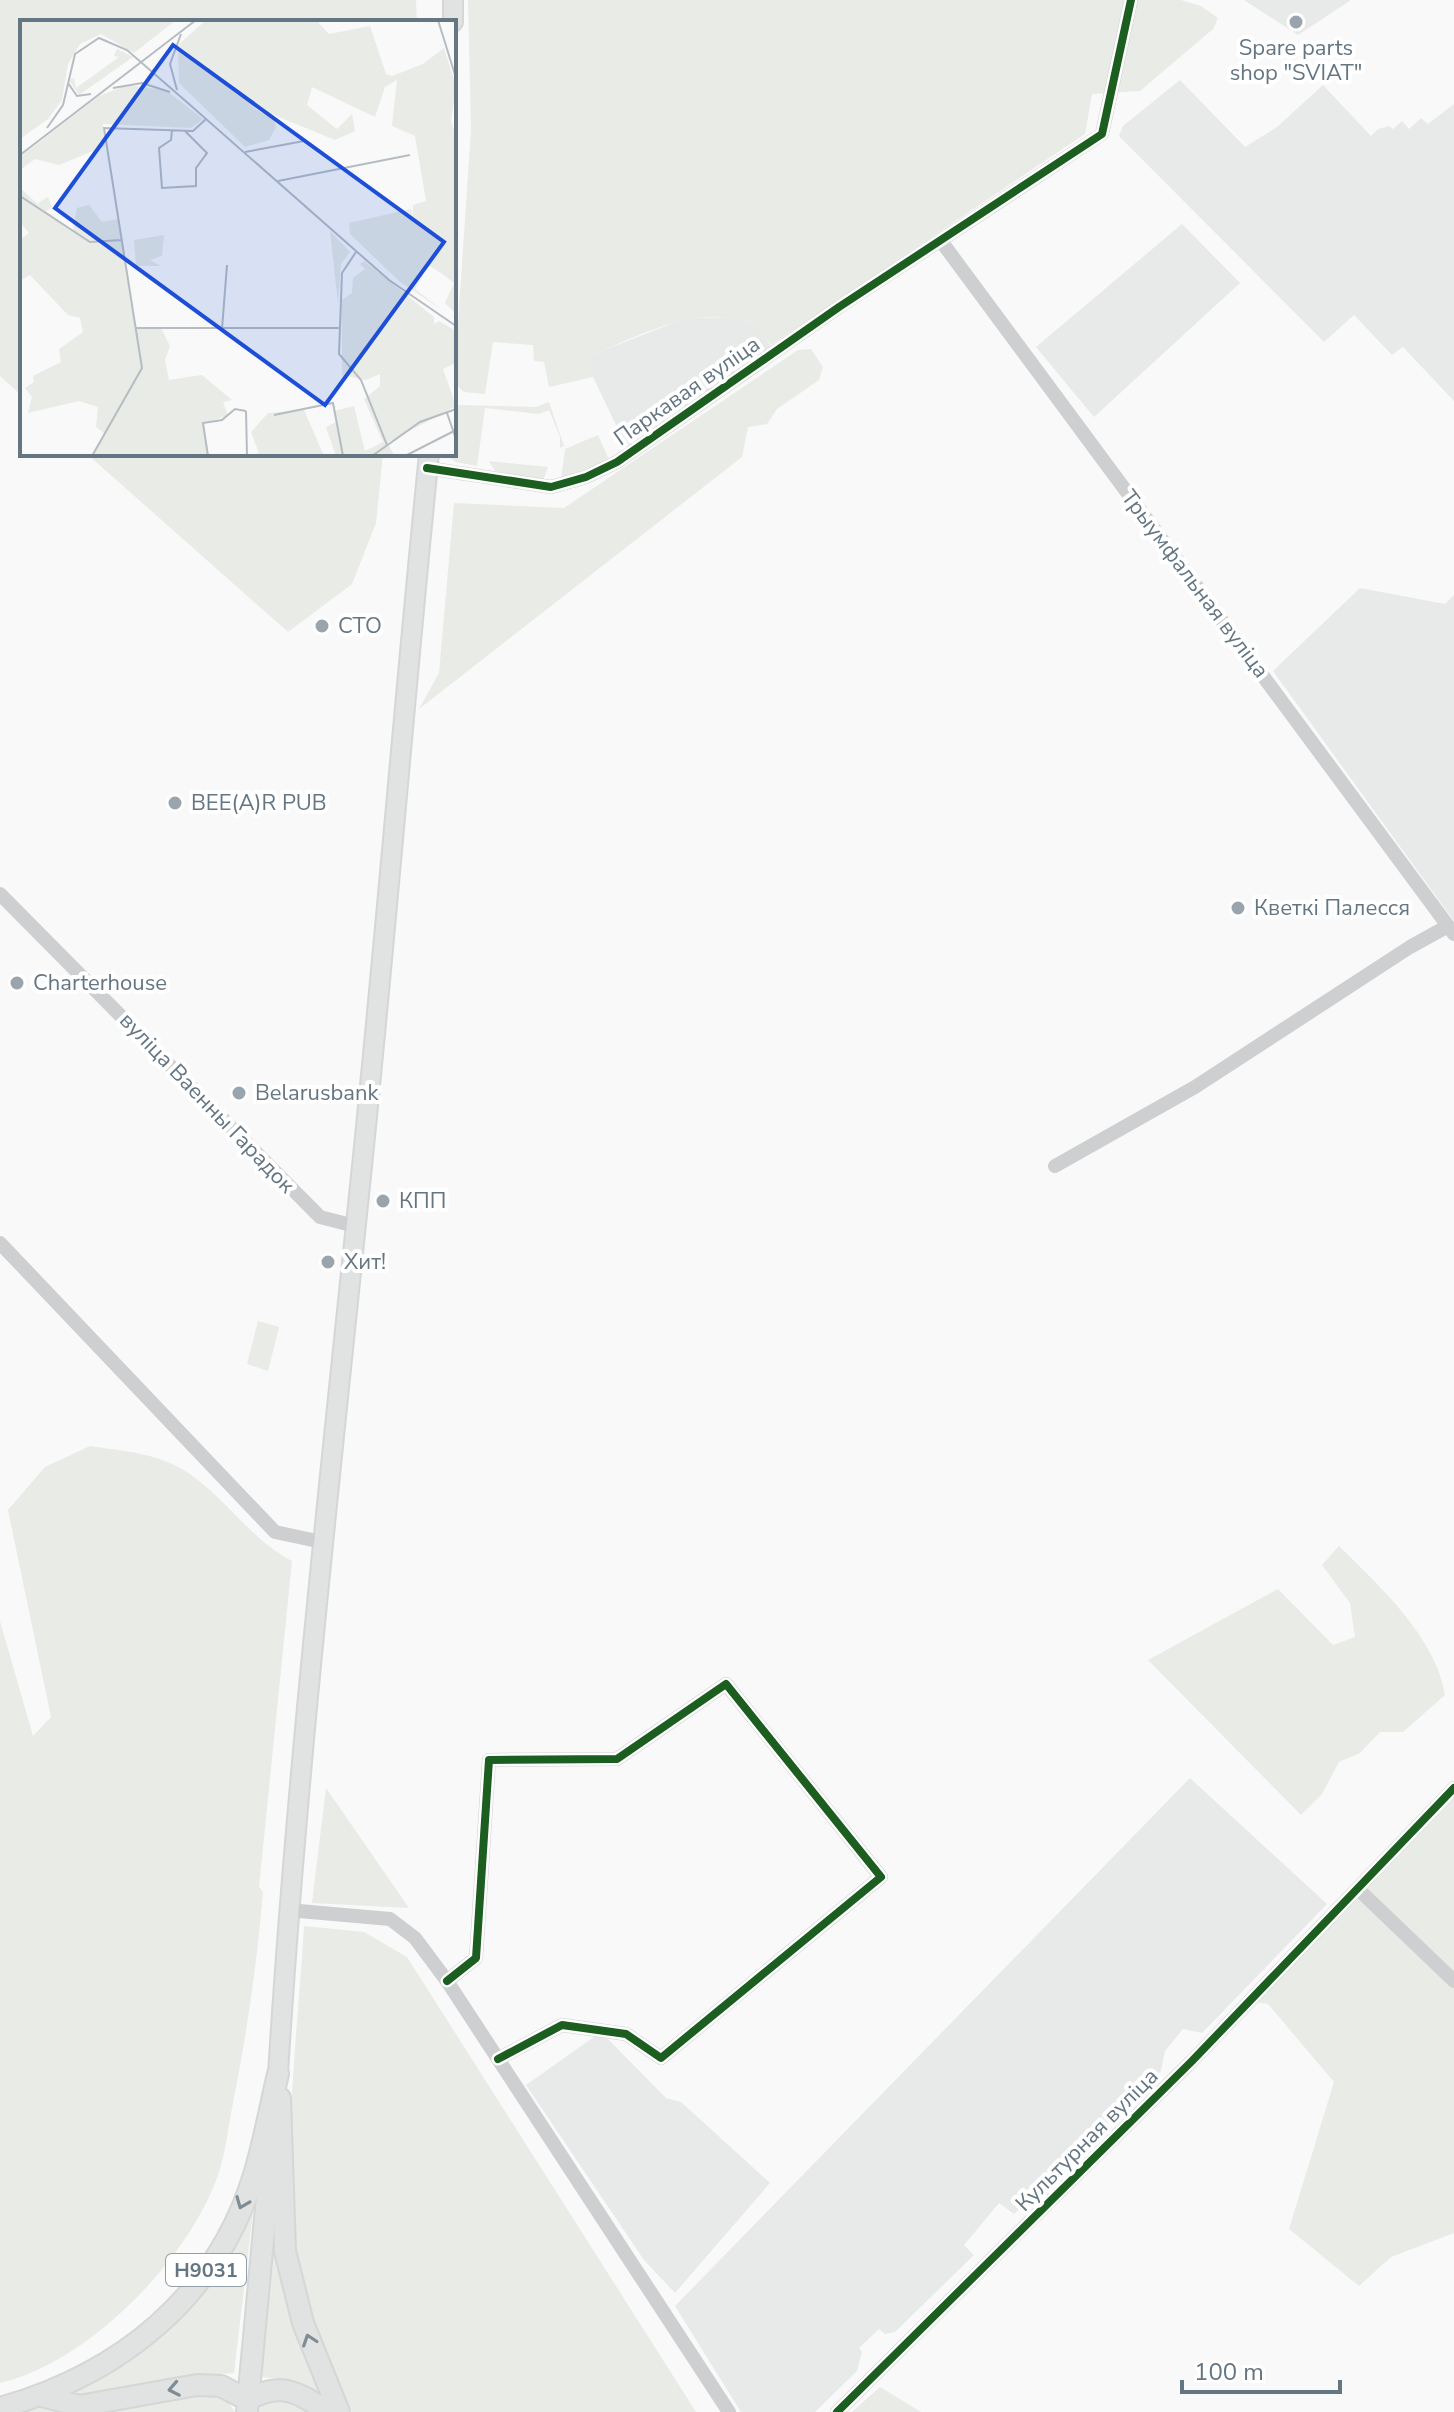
<svg xmlns="http://www.w3.org/2000/svg" width="1454" height="2412" font-family="'Nunito Sans',sans-serif">
<rect width="100%" height="100%" fill="#f9f9f9"/>
<g fill="#e8e9e9">
<path d="M1244,0H1351L1298,35Z"/>
<path d="M1180,80L1245,147L1277,127L1323,85L1371,136L1378,129L1389,126L1393,129L1402,121L1409,129L1421,118L1428,124L1454,104V401L1403,347L1392,355L1354,315L1324,342L1119,136L1123,126Z"/>
<path d="M1182,224L1240,283L1094,417L1036,347Z"/>
<path d="M738,317L759,328L772,348L626,446L593,377L589,356L686,318Z"/>
<path d="M1360,588L1445,604L1454,595V921L1273,671Z"/>
<path d="M1190,1778L1327,1904L1202,2033L1183,2029L1165,2051L1161,2071L1014,2214L999,2203L964,2245L974,2255L895,2332L885,2334L879,2329L859,2348L862,2352L857,2371L815,2412H741L675,2306Z"/>
<path d="M601,2032L666,2098L681,2102L770,2183L675,2293L644,2260L526,2085Z"/>
</g>
<g fill="#e8ebe6">
<path d="M0,0H416L417,22H22V396L0,376Z"/>
<path d="M468,0H1181L1201,6L1218,18L1213,29L1140,91L1092,94L1085,134L771,345C729,286 643,334 590,356L593,377L549,387L544,362L534,361L533,345L493,342L485,394L464,392L454,383L471,130Z"/>
<path d="M811,349L823,367L819,380L777,409L767,424L748,427L742,457L419,709L439,673L454,503L564,508L798,350Z"/>
<path d="M549,402L564,446L560,448V437L549,410L539,414L485,408L477,466L456,462L444,454H454V408L459,405L536,407Z"/>
<path d="M598,435L608,457L606,461L561,479L565,449Z"/>
<path d="M87,454H383L376,523L352,584L288,632Z"/>
<path d="M489,461L548,467L543,481L495,471Z"/>
<path d="M258,1321L279,1327L268,1371L247,1364Z"/>
<path d="M90,1446C123,1451 158,1453 187,1472C226,1498 250,1539 292,1561L259,1887L263,1892C257,1963 247,2033 233,2103C228,2126 226,2153 218,2175C189,2259 88,2363 0,2383V1621L33,1736L51,1717L8,1510L45,1467Z"/>
<path d="M1339,1546C1380,1587 1435,1636 1445,1695L1403,1732H1380L1360,1753L1339,1762L1322,1794L1301,1815L1148,1660L1278,1589L1333,1645L1355,1637L1350,1603L1322,1565Z"/>
<path d="M326,1788L409,1908L312,1903Z"/>
<path d="M1454,1788V2233L1391,2257L1359,2286L1289,2229L1334,2082L1268,2004L1251,2001Z"/>
<path d="M304,1926L364,1932L407,1957L696,2412H352C261,2271 295,2085 304,1926Z"/>
<path d="M256,2187L234,2373L185,2377L71,2397L64,2390L146,2344Z"/>
<path d="M276,2207L331,2407C310,2388 290,2379 262,2377Z"/>
<path d="M880,2387L921,2412H852Z"/>
<path d="M208,2389L225,2397L235,2412H0L28,2404Z"/>
<path d="M275,2398L296,2401L313,2412H258L262,2404Z"/>
</g>
<g fill="none" stroke-linecap="round" stroke-linejoin="round">
<g stroke="#d5d6d7" stroke-width="22">
<g id="major">
<path d="M453,0V22"/>
<path d="M278,2074C296,1780 329,1488 359,1195C385,948 404,701 429,454"/>
</g>
</g>
<g stroke="#d5d6d6" stroke-width="24">
<g id="highway">
<path d="M280,2098L285,2251L303,2323L339,2412"/>
<path d="M42,2396L79,2406L197,2385L221,2386L248,2400C280,2381 299,2392 327,2412"/>
<path d="M0,2408C120,2374 216,2298 254,2175C264,2142 270,2108 278,2074"/>
<path d="M247,2412L271,2154"/>
</g>
</g>
<g stroke="#cecfd0" stroke-width="14">
<path d="M941,241L1454,934"/>
<path d="M427,468L551,487L586,477L617,462L839,307L1102,134L1131,0"/>
<path d="M0,894L320,1217L355,1226"/>
<path d="M1055,1166L1195,1087L1410,947L1448,926"/>
<path d="M0,1243L275,1532L322,1542"/>
<path d="M1359,1890L1454,1981"/>
<path d="M288,1910L390,1919L415,1938L447,1981L729,2412"/>
<path d="M447,1981L476,1958L489,1760L617,1759L726,1684L881,1877L661,2058L626,2034L562,2025L498,2059"/>
<path d="M837,2412L1192,2061L1454,1788"/>
</g>
<use href="#major" stroke="#e1e2e2" stroke-width="18"/>
<use href="#highway" stroke="#e1e2e2" stroke-width="20"/>
<g stroke="#fff" stroke-width="13">
<g id="cycleway">
<path d="M427,468L551,487L586,477L617,462L839,307L1102,134L1131,0"/>
<path d="M447,1981L476,1958L489,1760L617,1759L726,1684L881,1877L661,2058L626,2034L562,2025L498,2059"/>
<path d="M837,2412L1192,2061L1454,1788"/>
</g>
</g>
<use href="#cycleway" stroke="#1b5e20" stroke-width="8"/>
</g>
<defs><path id="oneway-chevron" d="M-2-3.5L2.5 0L-2 3.5" fill="none" stroke-width="1.6" stroke-linecap="round" stroke-linejoin="round" transform="scale(2)"/></defs>
<g stroke="#7e8c96">
<use href="#oneway-chevron" transform="translate(242 2203) rotate(112)"/>
<use href="#oneway-chevron" transform="translate(309 2340) rotate(-109)"/>
<use href="#oneway-chevron" transform="translate(174 2389) rotate(169)"/>
</g>
<g fill="#99a4ac" stroke="#fff" stroke-width="3">
<circle cx="1296" cy="22" r="8"/>
<circle cx="322" cy="626" r="8"/>
<circle cx="175" cy="803" r="8"/>
<circle cx="1238" cy="908" r="8"/>
<circle cx="17" cy="983" r="8"/>
<circle cx="239" cy="1093" r="8"/>
<circle cx="383" cy="1201" r="8"/>
<circle cx="328" cy="1262" r="8"/>
</g>
<g text-anchor="middle" dominant-baseline="central" stroke-width="8" stroke-linejoin="round" paint-order="stroke">
<rect fill="#fff" stroke="#939fa8" stroke-width="2" x="166" y="2254" width="80" height="32" rx="6"/>
<g font-size="20" font-weight="bold" fill="#657683">
<text x="206" y="2270">Н9031</text>
</g>
<g font-size="22" fill="#657683" stroke="#fff" text-anchor="start">
<text x="1296" y="48" text-anchor="middle">Spare parts<tspan x="1296" dy="25">shop "SVIAT"</tspan></text>
<text x="338" y="626">СТО</text>
<text x="191" y="803">BEE(A)R PUB</text>
<text x="1254" y="908">Кветкі Палесся</text>
<text x="33" y="983">Charterhouse</text>
<text x="255" y="1093">Belarusbank</text>
<text x="399" y="1201">КПП</text>
<text x="344" y="1262">Хит!</text>
</g>
<g font-size="22" fill="#657683" stroke="#fff">
<text transform="translate(687 391) rotate(-35)">Паркавая вуліца</text>
<text transform="translate(1195 584) rotate(53)">Трыумфальная вуліца</text>
<text transform="translate(207 1103) rotate(46)">вуліца Ваенны Гарадок</text>
<text transform="translate(1087 2140) rotate(-45)">Культурная вуліца</text>
</g>
</g>
<g transform="translate(20 20)">
<rect width="436" height="436" fill="#f9f9f9"/>
<path d="M4,0H156L114,33L81,14L60,24L48,44L42,80L28,99L0,119V3ZM186,0H296L309,14L350,6L366,54L372,56L403,44L424,28L436,66L431,101L436,116L435,293L425,283L434,263L421,253L408,245L395,269L422,290L379,261L330,214L329,203L391,189L393,196V185L406,181L395,116L372,106L377,60L365,67L355,97L292,67L287,85L317,109L332,94L335,111L315,120L227,84L254,100L256,107L249,120L225,127L159,63L158,25ZM97,29L113,37L59,75L49,60L54,58L56,68L99,37L94,36ZM107,65L146,70L183,99L171,108L83,104L85,126L39,145L15,139L0,150V137L79,76ZM0,168L21,187L18,183L28,177L32,187L26,191L53,210L57,188L69,185L82,202L98,199L116,308H141L150,326L145,340L149,360L182,355L212,380L203,382L208,396L183,403L188,436H72L85,414L76,407L78,387L59,381L8,393L12,377L5,368L14,362L13,356L41,342L39,329L63,312L60,298L48,295L10,255L0,261V220L9,213L0,202ZM310,211L330,232L321,244L318,284ZM144,215L142,236L130,240L141,246H116L114,220ZM344,241L414,297V304L419,301L436,311V343L423,349L436,386L367,423L375,436H316L306,407L316,402L314,391L334,386L345,431L363,422L344,379L360,366V354L346,360L322,355V280L332,273L333,258L345,249L340,244ZM284,390L304,436H227L239,433L231,412L248,393Z" fill="#e8ebe6"/>
<path fill="none" stroke="#b5bdc3" stroke-width="2" d="M418,0L436,58M48,63L57,76L71,74M93,68L122,63L150,72M157,70L150,44L161,14M169,84L369,260L436,306M27,108L43,85L55,34L79,18L107,30L169,84M152,110L151,120L139,128L142,168L176,166V148L187,133L165,111M225,132L284,121M0,135L176,0M258,161L390,135M0,176L70,222L101,220M336,232L322,253L319,334L341,360L367,425M116,308H320M202,309L207,245M226,391L227,436M427,393L436,419M254,395L313,383L323,436M72,436L122,348L84,108L173,111L186,99M188,436L183,403L202,400L215,389L226,391M352,436L400,402L436,389M385,436L436,410"/>
<path fill="#1d4ed8" fill-opacity="0.15" stroke="#1d4ed8" stroke-width="4" d="M153,25L424,222L305,385L35,188Z"/>
<rect width="436" height="436" fill="none" stroke="#657683" stroke-width="4"/>
</g>
<path d="M1182 2380v12h158v-12" fill="none" stroke="#657683" stroke-width="4"/>
<text x="1194" y="2380" font-size="24" fill="#657683" stroke="#ffffff" stroke-width="6" paint-order="stroke">100 m</text>
</svg>
